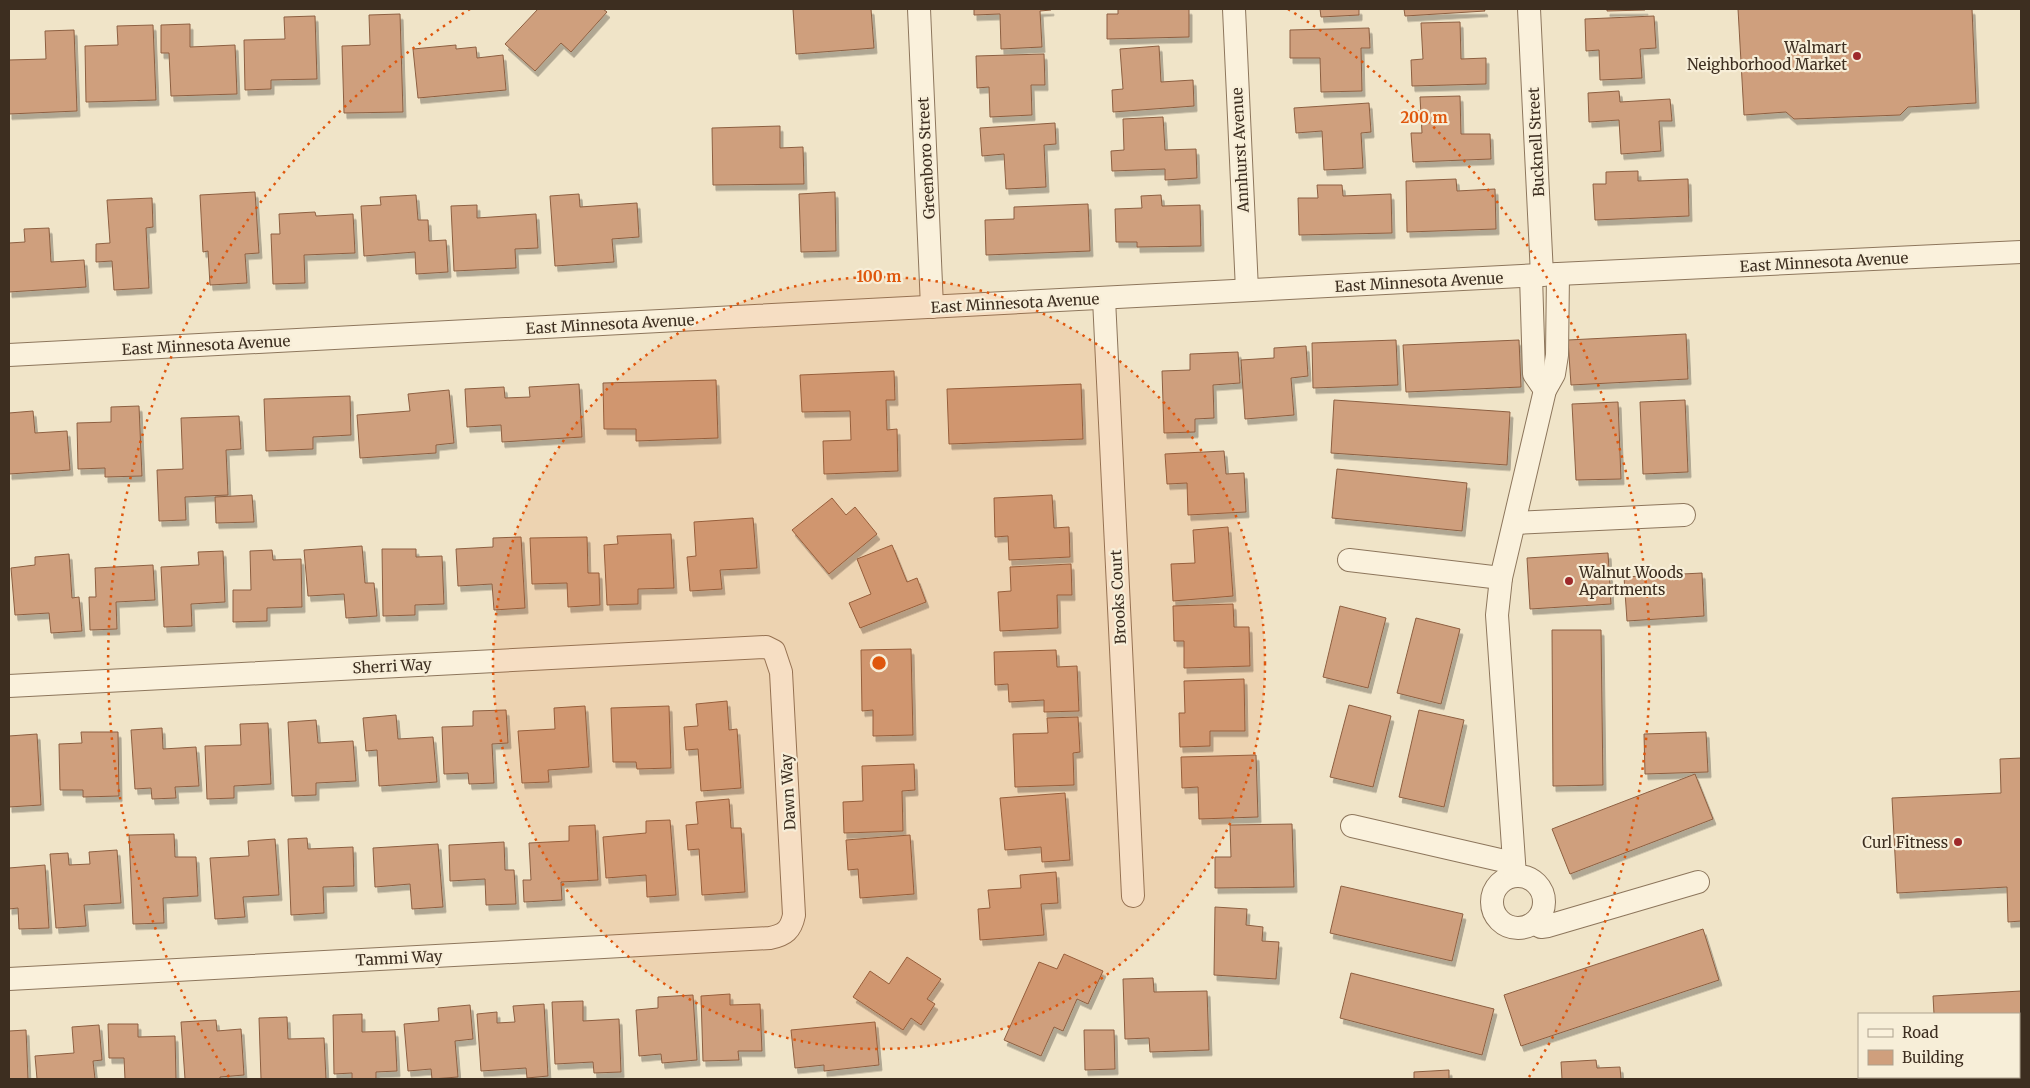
<svg xmlns="http://www.w3.org/2000/svg" width="2030" height="1088" font-family="Merriweather,serif">
<defs>
<filter id="shadow"><feDropShadow dx="3" dy="5.5" stdDeviation="0" flood-color="#0004"/></filter>
</defs>
<rect width="100%" height="100%" fill="#f0e4c8"/>
<g fill="#cf9f7d" stroke="#8d5f41" filter="url(#shadow)">
<path d="M538,9H603L607,12L571,52L561,43L535,71L505,44Z"/>
<path d="M793,9H871L874,48L796,54Z"/>
<path d="M974,9H1051V10L1040,11L1042,47L1001,49L1000,14L974,15Z"/>
<path d="M1118,9H1189V37L1107,39V14H1118Z"/>
<path d="M1320,9H1359V15L1321,17Z"/>
<path d="M1404,9H1484L1485,11L1405,16Z"/>
<path d="M1607,9H1645V10L1607,11Z"/>
<path d="M1738,9H1972L1976,103L1908,107L1900,115L1794,119L1786,112L1744,115Z"/>
<path d="M400,14L403,112L344,113L342,46L370,45L369,15Z"/>
<path d="M315,16L317,79L271,80V89L245,90L244,40L285,39L284,17Z"/>
<path d="M1654,16L1656,48L1640,49L1642,78L1600,80L1599,50L1586,51L1585,19Z"/>
<path d="M1460,22L1461,59L1486,58V84L1412,86L1411,60L1423,59L1421,23Z"/>
<path d="M190,24V47L235,45L237,94L171,96L169,53H161V25Z"/>
<path d="M153,25L156,100L86,102L85,46L118,45L117,26Z"/>
<path d="M1369,28L1370,48H1361L1362,91L1321,92L1320,58H1290V30Z"/>
<path d="M74,30L77,111L9,114V60L46,59L45,31Z"/>
<path d="M456,45V49L476,47L477,58L503,55L506,90L418,98L413,49Z"/>
<path d="M1159,46L1161,82L1193,80L1194,106L1113,112L1112,90L1123,89L1120,49Z"/>
<path d="M1044,54L1045,85H1031L1032,115L990,117L989,87L977,88L976,56Z"/>
<path d="M1619,91L1620,102L1670,99L1672,121H1659L1661,151L1621,154L1619,120L1589,122L1588,93Z"/>
<path d="M1460,96L1461,134H1490L1491,159L1413,162L1411,133H1422L1420,97Z"/>
<path d="M1369,103L1371,132L1361,133L1363,168L1324,170L1322,131L1296,133L1294,108Z"/>
<path d="M1163,117L1165,150L1196,149L1197,178L1165,180V169L1112,171L1111,151L1124,150L1123,119Z"/>
<path d="M1055,123L1056,144L1044,145L1046,187L1006,189L1004,154L982,156L980,128Z"/>
<path d="M780,126V148L803,147L804,184L713,185L712,128Z"/>
<path d="M1638,171V181L1688,179L1689,216L1595,220L1593,184H1606V172Z"/>
<path d="M1456,179L1457,191L1495,189L1496,229L1407,232L1406,181Z"/>
<path d="M1317,185H1342L1343,196L1391,194L1392,233L1299,235L1298,198H1318Z"/>
<path d="M255,192L259,253L245,254L247,283L210,285L208,251L203,252L200,195Z"/>
<path d="M835,192L836,251L801,252L799,194Z"/>
<path d="M579,194L580,207L637,203L639,237L612,239L614,262L555,266L550,196Z"/>
<path d="M416,195L418,220H428L429,241L446,240L448,272L416,274L415,252L364,256L361,206L381,205L380,197Z"/>
<path d="M1161,195L1162,206L1200,205L1201,246L1137,247V242H1116L1115,209L1142,208L1141,196Z"/>
<path d="M152,198L153,227L146,228L149,288L114,290L112,261L96,262V244L110,243L107,200Z"/>
<path d="M1088,204L1090,251L986,255L985,220L1014,219V207Z"/>
<path d="M477,205V218L536,214L538,248L515,249L516,268L454,271L451,206Z"/>
<path d="M315,212L316,216L353,214L355,253L304,255L305,283L273,284L271,234H280L279,214Z"/>
<path d="M49,228L51,262L84,260L86,287L9,292V243L25,242L24,229Z"/>
<path d="M1686,334L1688,379L1571,385L1568,340Z"/>
<path d="M1396,340L1398,385L1313,388L1312,343Z"/>
<path d="M1519,340L1521,387L1406,392L1403,345Z"/>
<path d="M1306,346L1308,376L1291,378L1294,415L1245,419L1241,360L1274,358V348Z"/>
<path d="M1238,352L1240,383L1213,385L1214,418L1195,419V432L1164,433L1162,371L1190,370V354Z"/>
<path d="M894,371L895,400H886L887,430L897,429L898,471L824,474L823,441L851,440L850,411L802,412L800,375Z"/>
<path d="M716,380L718,438L636,441V429H604L603,383Z"/>
<path d="M579,384L582,437L502,442L501,425L467,427L465,389L504,387L505,398L530,397L529,387Z"/>
<path d="M1081,384L1083,439L949,444L947,389Z"/>
<path d="M449,390L454,443L436,445V453L360,458L357,415L410,411L408,394Z"/>
<path d="M350,396L351,435L313,437V449L266,451L264,399Z"/>
<path d="M1334,400L1510,412L1507,465L1331,453Z"/>
<path d="M1685,400L1688,472L1643,474L1640,402Z"/>
<path d="M1618,402L1621,479L1576,480L1572,404Z"/>
<path d="M139,406L142,476L105,477V468L78,469L77,423L111,422V407Z"/>
<path d="M33,411L35,433L67,431L70,470L9,474V413Z"/>
<path d="M239,416L241,449L226,450L228,495L185,497L186,520L159,521L157,470L183,469L181,418Z"/>
<path d="M1224,451L1226,474L1244,473L1246,512L1188,515L1187,483L1167,484L1165,454Z"/>
<path d="M1337,469L1467,483L1462,531L1332,518Z"/>
<path d="M252,495L254,522L216,523L215,497Z"/>
<path d="M1052,495L1054,528L1069,527L1070,557L1009,560L1008,536L995,537L994,498Z"/>
<path d="M832,498L846,515L855,507L877,534L829,574L792,530Z"/>
<path d="M753,518L757,568L720,570L722,589L690,591L687,557L696,556L694,522Z"/>
<path d="M1228,527L1233,596L1173,601L1171,564L1195,563L1193,530Z"/>
<path d="M671,534L674,588L638,589V604L607,605L604,545L618,544L617,536Z"/>
<path d="M521,537L525,608L494,610L492,584L458,586L456,549L493,547V538Z"/>
<path d="M587,537L588,573H599L600,605L568,607L567,583L532,584L530,538Z"/>
<path d="M892,545L907,582L917,578L926,602L860,628L849,603L871,594L857,559Z"/>
<path d="M362,546L365,583H374L377,616L346,618L344,594L308,596L304,550Z"/>
<path d="M382,549H416V557L442,556L444,604L415,605V615L383,616Z"/>
<path d="M272,550L273,560L301,559L302,607L267,608V621L233,622V590H251L250,551Z"/>
<path d="M223,551L225,602L191,604L192,626L164,627L161,567L199,565L198,552Z"/>
<path d="M1608,553L1611,604L1530,609L1527,558Z"/>
<path d="M69,554L72,598L79,597L82,631L51,633L49,613L15,615L11,568L35,565V557Z"/>
<path d="M1071,564L1072,595H1057L1058,628L1000,631L998,592L1011,591L1010,567Z"/>
<path d="M153,565L155,600L116,602L117,629L90,630L89,597H96L95,568Z"/>
<path d="M1702,573L1704,616L1627,621L1624,577Z"/>
<path d="M1233,604L1234,627H1249L1250,666L1184,668V641H1174L1173,606Z"/>
<path d="M1340,606L1386,618L1368,688L1323,677Z"/>
<path d="M1416,618L1460,629L1441,704L1397,693Z"/>
<path d="M1552,630H1601L1603,785L1553,786Z"/>
<path d="M911,649L913,735L873,736V710L862,711L861,650Z"/>
<path d="M1056,650L1057,667L1077,666L1079,711L1044,712V700L1009,702L1008,684L995,685L994,652Z"/>
<path d="M1244,679L1245,731H1210V746L1180,747L1179,713H1185L1184,681Z"/>
<path d="M727,701L729,730L737,729L741,788L701,791L698,749L686,750L684,727L698,726L696,704Z"/>
<path d="M1349,705L1391,716L1373,787L1330,777Z"/>
<path d="M585,706L589,767L548,770L549,782L522,783L518,731L555,729L554,708Z"/>
<path d="M669,706L671,768L637,769L636,762H613L611,708Z"/>
<path d="M506,710L508,743L492,744L494,783L469,784L468,773L444,774L442,727L473,726V711Z"/>
<path d="M1419,710L1464,720L1444,807L1399,797Z"/>
<path d="M396,715L398,739L433,737L437,782L379,786L377,750L366,751L363,718Z"/>
<path d="M1078,717L1080,752L1073,753L1074,785L1015,787L1013,734L1048,733L1047,718Z"/>
<path d="M316,720L318,743L353,741L356,781L316,783V795L292,796L288,722Z"/>
<path d="M268,723L271,784L234,786V798L207,799L205,746L241,745L240,724Z"/>
<path d="M162,728L163,749L196,747L199,786L175,787L176,798L152,799L151,788L135,789L131,730Z"/>
<path d="M81,732H118L119,796L83,797V790H60L59,744L82,743Z"/>
<path d="M1706,732L1708,772L1645,774L1644,734Z"/>
<path d="M37,734L41,805L9,807V736Z"/>
<path d="M1256,755L1258,817L1199,819L1198,787L1182,788L1181,757Z"/>
<path d="M2021,758V921L2008,922L2007,887L1897,893L1892,798L2001,793L2000,759Z"/>
<path d="M914,764L915,790L902,791L903,831L844,833L843,802L863,801L862,766Z"/>
<path d="M1695,774L1713,819L1570,874L1552,829Z"/>
<path d="M1065,793L1070,860L1042,862L1041,847L1005,850L1000,798Z"/>
<path d="M729,799L731,828H741L745,892L702,895L699,849L688,850L686,825L698,824L696,802Z"/>
<path d="M670,820L676,895L647,897L646,875L606,878L603,837L646,833V821Z"/>
<path d="M1292,824L1294,887L1215,888V857H1231L1230,825Z"/>
<path d="M595,825L598,880L561,882L562,900L524,902L523,880H531L529,843L569,841V826Z"/>
<path d="M174,834L175,857H196L198,896L163,898L164,923L133,924L129,835Z"/>
<path d="M910,835L914,894L860,898L858,869L848,870L846,840Z"/>
<path d="M307,838L308,849L353,847L354,886L323,887L324,913L291,915L288,839Z"/>
<path d="M275,839L279,895L243,897L245,917L215,919L210,858L249,856L248,841Z"/>
<path d="M504,842L505,870H514L516,904L486,905L485,879L450,881L449,845Z"/>
<path d="M438,844L443,907L412,909L410,884L375,887L373,848Z"/>
<path d="M117,850L121,903L84,905L86,926L56,928L50,854L68,853L69,865L90,864L89,852Z"/>
<path d="M45,865L49,928L19,929L18,908L9,909V868Z"/>
<path d="M1056,872L1058,903L1041,904L1044,935L980,940L978,909L990,908L988,890L1021,888L1020,875Z"/>
<path d="M1341,886L1463,914L1452,961L1330,933Z"/>
<path d="M1215,907L1247,909L1246,925L1263,927L1262,941L1279,942L1276,979L1214,975Z"/>
<path d="M1703,929L1719,980L1521,1046L1504,995Z"/>
<path d="M1064,954L1103,971L1088,1004L1077,999L1063,1031L1054,1027L1041,1056L1004,1040L1039,962L1057,969Z"/>
<path d="M907,957L941,979L927,999L935,1004L921,1025L911,1018L903,1030L853,997L870,971L889,984Z"/>
<path d="M1351,973L1494,1009L1482,1055L1340,1018Z"/>
<path d="M1153,978L1154,992L1207,991L1209,1050L1150,1052L1149,1038L1125,1039L1123,979Z"/>
<path d="M2021,991V1079H1938V1077H2019V1014H1934L1933,996Z"/>
<path d="M730,994V1005L760,1004L762,1051H738L739,1060L703,1061L701,996Z"/>
<path d="M693,995L697,1060L662,1063L661,1054L639,1056L636,1010L658,1008V997Z"/>
<path d="M583,1001V1021L619,1019L621,1072L594,1073L593,1062L555,1064L552,1002Z"/>
<path d="M544,1004L548,1076L527,1078L526,1068L481,1071L477,1014L497,1012V1023L515,1022L513,1006Z"/>
<path d="M470,1005L473,1039L455,1041L458,1077L432,1079L431,1069L408,1071L404,1024L439,1021L438,1008Z"/>
<path d="M362,1014V1032L395,1031L397,1071L376,1072V1079H352V1073L334,1074L333,1015Z"/>
<path d="M287,1017L288,1039L324,1038L326,1079H261L259,1018Z"/>
<path d="M216,1020L217,1031L241,1029L244,1075L220,1077V1079H185L181,1022Z"/>
<path d="M875,1022L879,1065L824,1071V1065L795,1068L791,1030Z"/>
<path d="M108,1024H138V1037L175,1036L176,1079H125L124,1058H109Z"/>
<path d="M99,1025L102,1060L93,1061L95,1079H37L35,1056L74,1053L72,1027Z"/>
<path d="M26,1030L28,1079H9V1031Z"/>
<path d="M1084,1030H1114L1115,1069L1085,1070Z"/>
<path d="M1596,1060L1597,1068L1620,1067L1621,1079H1562L1561,1062Z"/>
<path d="M1449,1070V1079H1414V1072Z"/>
</g>
<g fill="none" stroke-linecap="round" stroke-linejoin="round">
<g stroke="#8d765c" stroke-width="24">
<g id="minor">
<path d="M919,9L932,307"/>
<path d="M1234,9L1247,290"/>
<path d="M1529,9L1542,275"/>
<path d="M1531,276L1534,374L1545,390"/>
<path d="M1104,299L1133,896"/>
<path d="M9,355L1558,274L2021,252"/>
<path d="M1515,523L1684,515"/>
<path d="M1349,560L1501,578"/>
<path d="M9,686L766,647L774,651L781,672L794,915C791,930 785,935 770,938L9,979"/>
<path d="M1352,826L1513,863"/>
<circle cx="1518" cy="902" r="26"/>
<path d="M1515,876L1497,615L1501,578L1545,390L1554,374L1557,355L1558,274"/>
<path d="M1534,923L1541,927L1548,926L1698,882"/>
</g>
</g>
<use href="#minor" stroke="#faf1dc" stroke-width="22"/>
</g>
<circle cx="879" cy="663" r="386" fill="#df570d" fill-opacity=".12"/>
<g fill="none" stroke="#df570d" stroke-width="2.5" stroke-dasharray="2.5 5">
<circle cx="879" cy="663" r="386"/>
<path d="M229 1077A771 771 0 0 1 470 9M1288 9A771 771 0 0 1 1529 1077"/>
</g>
<g fill="#9e2a2b" stroke="#f7eed8" stroke-width="2">
<circle cx="1857" cy="56" r="5"/>
<circle cx="1569" cy="581" r="5"/>
<circle cx="1958" cy="842" r="5"/>
</g>
<g text-anchor="middle" dominant-baseline="central" stroke-width="4.5" stroke-linejoin="round" paint-order="stroke">
<g font-size="15" fill="#3d2e20" stroke="#f7eed8" text-anchor="end">
<text x="1847" y="47">Walmart<tspan x="1847" dy="17">Neighborhood Market</tspan></text>
<text x="1579" y="572" text-anchor="start">Walnut Woods<tspan x="1579" dy="17">Apartments</tspan></text>
<text x="1948" y="842">Curl Fitness</text>
</g>
<g font-size="15" fill="#3d2e20" stroke="#f7eed8">
<text transform="translate(1536 142) rotate(-93)">Bucknell Street</text>
<text transform="translate(1240 150) rotate(-93)">Annhurst Avenue</text>
<text transform="translate(926 158) rotate(-93)">Greenboro Street</text>
<text transform="translate(1824 262) rotate(-3)">East Minnesota Avenue</text>
<text transform="translate(1419 282) rotate(-3)">East Minnesota Avenue</text>
<text transform="translate(1015 303) rotate(-3)">East Minnesota Avenue</text>
<text transform="translate(610 324) rotate(-3)">East Minnesota Avenue</text>
<text transform="translate(206 345) rotate(-3)">East Minnesota Avenue</text>
<text transform="translate(1118 597) rotate(-93)">Brooks Court</text>
<text transform="translate(392 666) rotate(-3)">Sherri Way</text>
<text transform="translate(788 792) rotate(-93)">Dawn Way</text>
<text transform="translate(399 958) rotate(-3)">Tammi Way</text>
</g>
</g>
<circle cx="879" cy="663" r="8" fill="#df570d" stroke="#f7eed8" stroke-width="2.5"/>
<g font-size="15" text-anchor="middle" font-weight="bold" fill="#df570d" stroke="#f7eed8" stroke-width="4.5" stroke-linejoin="round" paint-order="stroke">
<text x="1424" y="123">200 m</text>
<text x="879" y="282">100 m</text>
</g>
<rect width="2030" height="1088" fill="none" stroke="#3d2e20" stroke-width="20"/>
<rect x="1858" y="1013" width="162" height="65" fill="#f7eed8" stroke="#ada18e"/>
<rect x="1868" y="1029" width="25" height="8" fill="#faf1dc" stroke="#ada18e"/>
<text x="1902" y="1038" font-size="15" fill="#3d2e20">Road</text>
<rect x="1868" y="1050" width="25" height="15" fill="#cf9f7d" stroke="#ada18e"/>
<text x="1902" y="1063" font-size="15" fill="#3d2e20">Building</text>
</svg>
